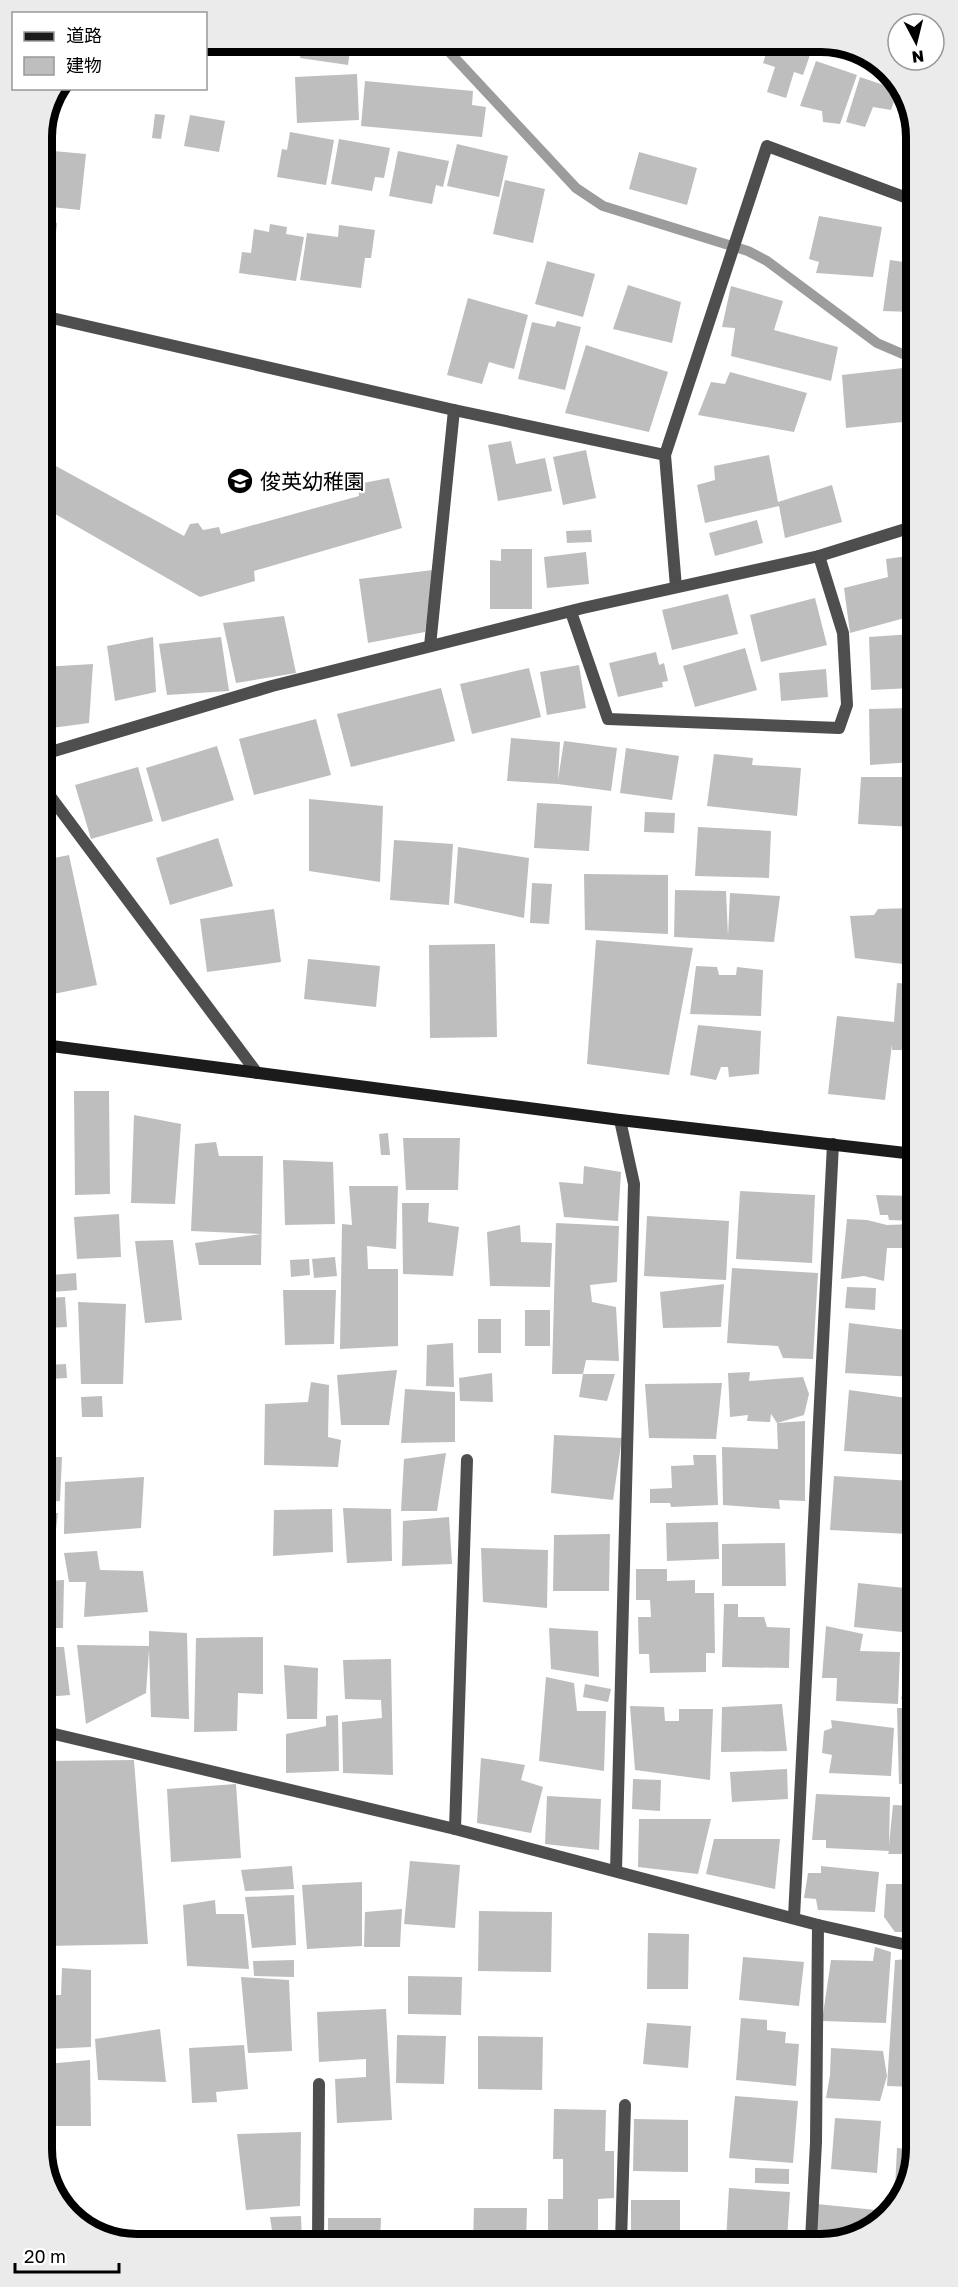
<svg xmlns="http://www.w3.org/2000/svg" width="958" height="2287" font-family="'Golos Text','Noto Sans JP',sans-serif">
<rect width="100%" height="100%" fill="#fff"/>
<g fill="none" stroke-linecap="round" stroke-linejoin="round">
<path stroke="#9c9c9c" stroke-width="10" d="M440,42L576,188L603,206L748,251L767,261L877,343L912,358"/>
</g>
<g fill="#bebebe">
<path d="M206,42H248L247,53L206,49Z"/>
<path d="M302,42H351L348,65L300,58Z"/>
<path d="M770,42H792L812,49L803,75L794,72L786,98L767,92L775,67L763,63Z"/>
<path d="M816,61L857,75L840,124L823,122L822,111L800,106Z"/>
<path d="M357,74L359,120L297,123L295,77Z"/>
<path d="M860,77L898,90L891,110L873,107L865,127L846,122Z"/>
<path d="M365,81L473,91L472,105L486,107L482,137L361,126Z"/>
<path d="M910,113H911V146L903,145Z"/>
<path d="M155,114L165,115L161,139L152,138Z"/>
<path d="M190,115L225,121L219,152L184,146Z"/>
<path d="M290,132L334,140L326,185L277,177L282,149L287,150Z"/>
<path d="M339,139L390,148L384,178L375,177L372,191L331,184Z"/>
<path d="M457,144L508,156L499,197L447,186Z"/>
<path d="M42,150L86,154L80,210L42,206Z"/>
<path d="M398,151L449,161L443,187L436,185L432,204L389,196Z"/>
<path d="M639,152L697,168L687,205L629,189Z"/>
<path d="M505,180L545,189L533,243L493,234Z"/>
<path d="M819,216L882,227L873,277L816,273L819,262L809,259Z"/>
<path d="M42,222L57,223L53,262L42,261Z"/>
<path d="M270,224L287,227L286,234L304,237L296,281L239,273L242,252L251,253L254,229L269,232Z"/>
<path d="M339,225L375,230L371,258H365L361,288L300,280L307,233L338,237Z"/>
<path d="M890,260L911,263L912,312L883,311Z"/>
<path d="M547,261L595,274L583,317L535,304Z"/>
<path d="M628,285L681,302L672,343L613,329Z"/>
<path d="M731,286L783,301L774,330L838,347L831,381L731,356L735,328L722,327Z"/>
<path d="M468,298L528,315L514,369L489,362L482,384L447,375Z"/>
<path d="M557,321L581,327L565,390L518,379L532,322L555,327Z"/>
<path d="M586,345L668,372L649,432L565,413Z"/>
<path d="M912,367V421L846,428L842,375Z"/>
<path d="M730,372L807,393L794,432L698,415L711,382L725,384Z"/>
<path d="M511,441L516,464L545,458L552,491L498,501L488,445Z"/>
<path d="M586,450L596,498L563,505L553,457Z"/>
<path d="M769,455L778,502L832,485L842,522L785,538L779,506L705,523L697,485L715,480L714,466Z"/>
<path d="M43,459L184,536L190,524L198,523L203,530L219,527L221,534L359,496L358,484L389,478L402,528L254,571L255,581L200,597L43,507Z"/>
<path d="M757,520L763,543L715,556L709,533Z"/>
<path d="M591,530L592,542L567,543L566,531Z"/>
<path d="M912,543V616L850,633L844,588L888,577L886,559L908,556L907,544Z"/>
<path d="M501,549H532V609H490V560L501,561Z"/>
<path d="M586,552L589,584L547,588L544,557Z"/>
<path d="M433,570L425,632L368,643L359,579Z"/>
<path d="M728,594L738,634L672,650L662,610Z"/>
<path d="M815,598L827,645L761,662L750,615Z"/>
<path d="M284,616L296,673L236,683L223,623Z"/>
<path d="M912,634V688L871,690L869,637Z"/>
<path d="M153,637L156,692L115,701L107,646Z"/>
<path d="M221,637L229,691L167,695L159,644Z"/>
<path d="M745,648L757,690L695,707L683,666Z"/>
<path d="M656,652L659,665L664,663L668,681L662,682L663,687L618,697L609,663Z"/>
<path d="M93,664L89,723L44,729L43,667Z"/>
<path d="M579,665L586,708L547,715L540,672Z"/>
<path d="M529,668L541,717L472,734L460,684Z"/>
<path d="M826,669L828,697L781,701L779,673Z"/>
<path d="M441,688L455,741L351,767L337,714Z"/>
<path d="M912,708L913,762L870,765L869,709Z"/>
<path d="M316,719L331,775L254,795L239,739Z"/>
<path d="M511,738L560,742L558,780L564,741L617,748L611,791L558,784L507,781Z"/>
<path d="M217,746L234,800L162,822L146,768Z"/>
<path d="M626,748L679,756L672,800L620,793Z"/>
<path d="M714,754L753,758L752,765L801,768L797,816L707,806Z"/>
<path d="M138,767L153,821L91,839L75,785Z"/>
<path d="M861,777H913V827L858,824Z"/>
<path d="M309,799L383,806L380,882L309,871Z"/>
<path d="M537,803L592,806L589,851L534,848Z"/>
<path d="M45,807L52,849L44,851V808Z"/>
<path d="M645,812L675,813L674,833L644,832Z"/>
<path d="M698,827L771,831L769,878L695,876Z"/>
<path d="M218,838L233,886L170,905L156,858Z"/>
<path d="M394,840L453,844L449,905L390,900Z"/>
<path d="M458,847L529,858L524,918L454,903Z"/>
<path d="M69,855L97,985L44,996V860Z"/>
<path d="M584,874L668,875V934L585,930Z"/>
<path d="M532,883L552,884L549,924L530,923Z"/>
<path d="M675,890L726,891L728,936L730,893L780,896L774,942L674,937Z"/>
<path d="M913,908V948H907L903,964L855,958L850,916L874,915L878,909Z"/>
<path d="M274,909L281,962L207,972L200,919Z"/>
<path d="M596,940L693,948L669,1075L587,1064Z"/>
<path d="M495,944L497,1037L430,1038L429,945Z"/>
<path d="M308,959L380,966L376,1007L304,999Z"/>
<path d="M696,966L717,967L719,975H736L737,967L763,970L761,1016L690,1014Z"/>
<path d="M897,983L913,984V1050H892V1044L885,1100L828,1094L837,1016L894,1022Z"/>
<path d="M698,1025L761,1031L759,1074L729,1077L728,1067H721L716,1080L690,1075Z"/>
<path d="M74,1091H109L110,1194L75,1195Z"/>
<path d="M134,1115L181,1124L175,1204L131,1203Z"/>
<path d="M388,1133L390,1155H381L379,1134Z"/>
<path d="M403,1138H460L458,1190H406Z"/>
<path d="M216,1142L219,1156H263L261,1265H199L195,1243L261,1234L191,1231L195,1144Z"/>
<path d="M283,1160L333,1162L335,1224L285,1225Z"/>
<path d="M584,1166L621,1172L618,1221L564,1217L559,1182L583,1184Z"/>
<path d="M349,1186H398L396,1249L367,1246L368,1269H398V1346L340,1349L342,1224L352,1225Z"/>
<path d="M740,1191L815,1195L812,1263L736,1259Z"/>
<path d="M876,1195L914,1196V1221L889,1220L888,1215H880Z"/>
<path d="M402,1203H429L428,1222L459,1227L453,1276L403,1274Z"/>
<path d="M119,1214L121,1257L77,1259L74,1217Z"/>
<path d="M647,1216L729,1221L726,1280L644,1276Z"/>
<path d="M847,1219L867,1220L887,1225L914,1224V1248H887L884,1281L864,1276L841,1279Z"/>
<path d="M556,1223L619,1226L617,1282L590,1285L592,1302L616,1307L619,1361L586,1360L583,1374H615L607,1401L579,1397L583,1374H552Z"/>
<path d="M520,1225L521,1242L552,1243L550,1287L490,1286L487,1232Z"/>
<path d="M173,1240L182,1320L145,1323L135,1241Z"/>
<path d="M335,1257L337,1276L314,1278L312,1259Z"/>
<path d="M309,1259L310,1275L291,1277L290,1260Z"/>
<path d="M732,1268L818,1273L813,1359L783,1358L778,1346L727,1343Z"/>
<path d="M76,1273L77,1290L52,1292L51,1275Z"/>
<path d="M724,1284L721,1327L663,1328L660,1292Z"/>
<path d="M847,1287L876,1288L875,1310L845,1308Z"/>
<path d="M283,1290H336L334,1344L285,1345Z"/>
<path d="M65,1297L67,1327L45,1328V1298Z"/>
<path d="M78,1302L126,1304L123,1384H81Z"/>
<rect x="525" y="1310" width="25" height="36"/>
<rect x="478" y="1319" width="23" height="34"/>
<path d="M849,1323L914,1331V1377L845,1373Z"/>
<path d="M453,1343L454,1387L426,1386L427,1345Z"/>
<path d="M66,1364L67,1378L48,1379L47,1365Z"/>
<path d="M397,1370L389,1425H341L337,1375Z"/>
<path d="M750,1372L749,1381L803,1377L809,1394L804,1415L777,1423L771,1414L770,1422L747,1421L748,1415L730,1417L728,1373Z"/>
<path d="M492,1373L493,1402L460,1401L459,1378Z"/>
<path d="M311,1382L329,1385L328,1437L341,1440L338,1467L264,1465L265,1404L308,1402Z"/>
<path d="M722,1383L716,1439L649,1438L645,1384Z"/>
<path d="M405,1389L455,1392V1442L401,1443Z"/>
<path d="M849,1390L914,1399V1455L844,1451Z"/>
<path d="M102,1396L103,1417H82L81,1397Z"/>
<path d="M805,1421V1501L779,1500L780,1509L723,1505L722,1447L778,1449L777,1423Z"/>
<path d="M554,1435L622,1438L613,1500L551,1493Z"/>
<path d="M446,1453L437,1511H401L404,1459Z"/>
<path d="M693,1455H716L718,1505L671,1507L670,1503H650V1489L672,1488L671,1466L694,1465Z"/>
<path d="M45,1457H62L60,1501L45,1502Z"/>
<path d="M834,1476L912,1481L909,1534L830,1530Z"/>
<path d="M144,1477L141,1528L64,1534L65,1482Z"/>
<path d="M343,1508L391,1509L392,1561L347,1563Z"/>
<path d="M332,1509L333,1552L273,1556L274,1510Z"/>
<path d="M58,1513L52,1562L46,1563L45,1514Z"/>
<path d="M449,1517L452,1564L402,1566L403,1521Z"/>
<path d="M718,1522L719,1559L667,1561L666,1523Z"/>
<path d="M610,1534L609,1591H553L554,1535Z"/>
<path d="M785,1543L786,1586H722V1544Z"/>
<path d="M481,1548L548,1550L547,1608L483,1602Z"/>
<path d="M97,1551L100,1570L143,1571L148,1612L84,1617L86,1582H69L64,1553Z"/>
<path d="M909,1556H915V1612L909,1579Z"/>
<path d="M636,1569H667V1581L695,1580V1593H714L715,1653H706V1672L650,1673L649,1654H639L638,1617H651L650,1600H636Z"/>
<path d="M64,1580L63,1628H46V1581Z"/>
<path d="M858,1583L905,1588L910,1614L905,1616L902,1632L854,1627Z"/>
<path d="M724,1604H738V1617H764L767,1627L790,1628L789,1668L722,1667Z"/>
<path d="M908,1625H915V1699H901L908,1669Z"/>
<path d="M826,1626L863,1634L860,1651L900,1652L898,1704L836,1701L837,1678H822Z"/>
<path d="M549,1628L598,1631L599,1677L551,1669Z"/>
<path d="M149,1631L187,1633L189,1719L151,1717L149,1650L146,1693L86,1724L77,1645L149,1646Z"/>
<path d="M263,1637V1694L238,1693L237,1731L194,1732L196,1638Z"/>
<path d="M46,1647H64L70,1695L46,1697Z"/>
<path d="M391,1659L393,1775L343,1773L342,1722L382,1718L381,1700L345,1699L343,1660Z"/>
<path d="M284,1665L318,1668L317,1719H287Z"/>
<path d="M546,1677L574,1683L577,1711H606L604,1771L539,1761Z"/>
<path d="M585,1684L611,1689L608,1702L583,1697Z"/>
<path d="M782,1704L787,1751L721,1752L722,1707Z"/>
<path d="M630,1706L664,1707L665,1721H679V1709H713L710,1780L635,1770Z"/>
<path d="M897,1708H915V1783L899,1784Z"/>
<path d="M338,1715L339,1771L286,1773V1734L326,1726V1716Z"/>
<path d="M831,1720L894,1728L891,1776L829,1773L832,1755L822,1753L824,1731L832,1728Z"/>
<path d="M481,1758L525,1765L521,1780L543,1787L531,1833L477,1823Z"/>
<path d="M134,1760L148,1944L46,1946V1761Z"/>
<path d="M787,1769L788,1799L732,1802L730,1772Z"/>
<path d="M633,1779L661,1780L660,1811L632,1809Z"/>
<path d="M236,1784L241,1858L171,1862L167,1789Z"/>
<path d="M816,1794L890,1797L889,1845L893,1805L915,1806V1854H888L889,1851L826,1848V1840H812Z"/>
<path d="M547,1796L601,1799L599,1850L545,1844Z"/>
<path d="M639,1819H711L698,1874L638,1867Z"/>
<path d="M714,1839H780L775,1889L706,1874Z"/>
<path d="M410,1861L460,1865L455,1928L404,1924Z"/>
<path d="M292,1866L294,1889L245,1891L241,1870Z"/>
<path d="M821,1866L879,1872L875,1912L818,1910L816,1899L804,1898L808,1873H821Z"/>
<path d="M910,1873H915V1932H895L884,1917L886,1884H910Z"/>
<path d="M362,1882V1946L307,1949L302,1885Z"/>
<path d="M294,1895L296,1945L252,1948L245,1897Z"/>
<path d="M215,1900L216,1914H244L249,1969L187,1966L183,1905Z"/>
<path d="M402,1909L400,1947H364L365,1912Z"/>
<path d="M479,1911L552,1912L551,1972L478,1971Z"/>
<path d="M648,1933L689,1934L688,1989H647Z"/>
<path d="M875,1947L891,1952L886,2023L822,2021L831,1960L873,1961Z"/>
<path d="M743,1957L804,1962L799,2006L739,2000Z"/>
<path d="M908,1959L916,1962L915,2087L887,2086L895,1960Z"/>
<path d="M294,1960V1977L254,1976L253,1961Z"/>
<path d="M62,1968L91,1970V2047L47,2049V1995H61Z"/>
<path d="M408,1976L462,1977L461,2015L408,2014Z"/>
<path d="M241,1977L289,1980L292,2051L248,2053Z"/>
<path d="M386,2009L392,2120L337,2123L335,2079L366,2077V2059L319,2062L317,2012Z"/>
<path d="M741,2018L767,2020V2030L786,2032L785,2043L799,2044L796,2086L736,2080Z"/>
<path d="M647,2023L691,2026L688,2068L643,2064Z"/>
<path d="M160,2029L166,2082L98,2080L95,2039Z"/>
<path d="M397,2035L446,2036L444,2084L396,2083Z"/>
<path d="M478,2036L543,2037L542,2090L478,2089Z"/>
<path d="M244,2045L248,2089L216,2092L217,2102L192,2103L189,2048Z"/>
<path d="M831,2048L883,2051L887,2076L880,2101L826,2098L830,2075Z"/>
<path d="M90,2060L91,2126H47V2064Z"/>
<path d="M735,2096L798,2101L793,2163L729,2158Z"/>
<path d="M554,2109L606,2110L605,2151H614V2198L598,2199V2236L613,2237V2242H548V2199H563V2159H553Z"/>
<path d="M835,2118L881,2121L877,2173L831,2169Z"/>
<path d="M634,2119L688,2120V2172L633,2171Z"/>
<path d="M301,2132L300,2206L246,2210L237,2134Z"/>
<path d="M897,2148L916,2150L896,2207L894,2209Z"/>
<path d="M755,2168L789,2169V2184L755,2183Z"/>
<path d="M729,2188L790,2192L787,2240L726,2241Z"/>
<rect x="631" y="2200" width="49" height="41"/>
<path d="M817,2204L876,2210L878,2220L851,2240H814Z"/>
<path d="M474,2208H527L526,2242L473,2243Z"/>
<path d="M301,2216L302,2244H274L270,2217Z"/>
<path d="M328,2218H381L380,2243H328Z"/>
<path d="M237,2234V2244H198V2236Z"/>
</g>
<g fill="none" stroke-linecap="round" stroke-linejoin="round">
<g stroke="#4e4e4e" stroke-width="12">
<path d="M43,316L454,410L665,455"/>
<path d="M676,587L665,455L767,146L907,198"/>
<path d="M571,612L608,719L839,728L847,705L843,633L819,556"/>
<path d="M430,646L454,410"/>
<path d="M44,754L272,686L583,608L819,556L912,527"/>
<path d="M44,788L257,1073"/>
<path d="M46,1732L455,1829L818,1925L916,1947"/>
<path d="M455,1829L467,1460"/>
<path d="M616,1871L634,1184L620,1120"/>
<path d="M794,1917L833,1144"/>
<path d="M811,2240L816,2142L818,1925"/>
<path d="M621,2242L625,2105"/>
<path d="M318,2244L319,2084"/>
</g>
<path stroke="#1b1b1b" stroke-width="12" d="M44,1045L620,1120L914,1154"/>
</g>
<defs>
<g id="school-disc" transform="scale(1.35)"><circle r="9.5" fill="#000" stroke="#fff"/><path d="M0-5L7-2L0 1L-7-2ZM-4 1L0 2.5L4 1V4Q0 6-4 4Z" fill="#fff"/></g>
</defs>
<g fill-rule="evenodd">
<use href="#school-disc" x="240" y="481"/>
</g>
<g text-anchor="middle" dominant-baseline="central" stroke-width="4.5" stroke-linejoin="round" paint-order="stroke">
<g font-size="21" fill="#000" stroke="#fff" text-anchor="start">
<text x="260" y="481">俊英幼稚園</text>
</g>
</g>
<path d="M0 0H958V2287H0ZM137 52H821A85 85 0 0 1 906 137V2149A85 85 0 0 1 821 2234H137A85 85 0 0 1 52 2149V137A85 85 0 0 1 137 52Z" fill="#ebebeb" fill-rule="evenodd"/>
<path fill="none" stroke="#000" stroke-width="8" d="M137 52H821A85 85 0 0 1 906 137V2149A85 85 0 0 1 821 2234H137A85 85 0 0 1 52 2149V137A85 85 0 0 1 137 52Z"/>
<rect x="12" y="12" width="195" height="78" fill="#ffffff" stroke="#999999" stroke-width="1.5"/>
<rect x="24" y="32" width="30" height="9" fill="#1b1b1b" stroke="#999999" stroke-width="1.5"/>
<text x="66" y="42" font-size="18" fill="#000000">道路</text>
<rect x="24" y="57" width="30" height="18" fill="#bebebe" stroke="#999999" stroke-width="1.5"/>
<text x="66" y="72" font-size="18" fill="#000000">建物</text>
<g transform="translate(916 42) rotate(173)"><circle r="28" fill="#ffffff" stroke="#999999" stroke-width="1.5"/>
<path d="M0-4.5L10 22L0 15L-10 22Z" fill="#000000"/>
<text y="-9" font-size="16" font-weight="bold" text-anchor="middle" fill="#000000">N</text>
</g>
<path d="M15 2263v9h104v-9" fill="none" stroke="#000000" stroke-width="3"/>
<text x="24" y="2263" font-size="18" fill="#000000" stroke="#ffffff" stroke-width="4.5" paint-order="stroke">20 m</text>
</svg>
